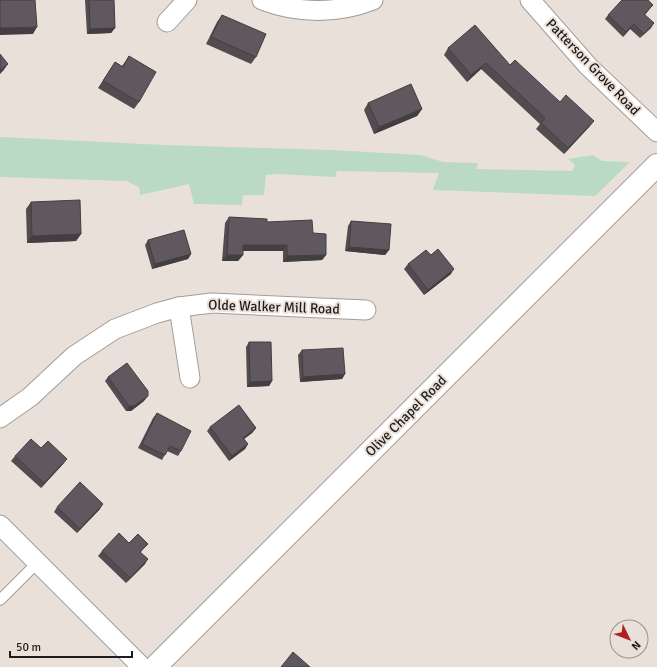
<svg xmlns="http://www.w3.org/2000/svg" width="657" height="667" font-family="Signika,sans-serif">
<rect width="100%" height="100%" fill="#e9e1d9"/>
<path fill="#badac3" d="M0,137L164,145L332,150L421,155L443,162L478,163L476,169L572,171L575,165L568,159L593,155L602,161L630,162L595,196L433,190L439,173L337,171L335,177L277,174L266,175L264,195H243L242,205L194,204L189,184L140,195L139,187L126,181L0,177Z"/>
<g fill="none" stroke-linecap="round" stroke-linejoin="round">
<g stroke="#a49c95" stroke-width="12">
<path id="lane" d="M0,600L38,562"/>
</g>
<g stroke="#a49c95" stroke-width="21">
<g id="street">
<path d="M262,0C298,14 338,14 373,0"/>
<path d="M530,0L588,66L657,132"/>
<path d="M167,22L187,0"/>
<path d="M179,307L190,378"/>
<path d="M0,418L30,397L74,356L115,329L157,313L179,307L212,303L366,310"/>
<path d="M0,525L142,667"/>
</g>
</g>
<g stroke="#a49c95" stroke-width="24">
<path id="secondary" d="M155,667L657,165"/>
</g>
<use href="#lane" stroke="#fff" stroke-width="10"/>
<use href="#street" stroke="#fff" stroke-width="19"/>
<use href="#secondary" stroke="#fff" stroke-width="22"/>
</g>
<g fill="#524c51">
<path d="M85,0H114L115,28L111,33L87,34Z"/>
<path d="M653,5L645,15L651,28L640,38L630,29L623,37L605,19L608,15Z"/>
<path d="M222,15L256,57L251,64L206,44L217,22Z"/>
<path d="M448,48L510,65L560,102L594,121L589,127L564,154L536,129L540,124L481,69L467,82L444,55Z"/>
<path d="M129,56L139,102L134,109L98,88L115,62L122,66Z"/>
<path d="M368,103L422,109L417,116L374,134L364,110Z"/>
<path d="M31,202L81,234L76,241L27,243L26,209Z"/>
<path d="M229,217L267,222L313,233L326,255L322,260L283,262V251H243V255L238,261H222L225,223Z"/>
<path d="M351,221L389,250L385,255L345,251L348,226Z"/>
<path d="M148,240L191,254L188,259L152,269L145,245Z"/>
<path d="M431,255L451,274L424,295L404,269L408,264Z"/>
<path d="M249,342L272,381L269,386L247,387L246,347Z"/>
<path d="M302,350L345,374L342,379L300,382L298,355Z"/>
<path d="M108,377L144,401L131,411H126L105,381Z"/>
<path d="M157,413L181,451L178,456L167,451L162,460L138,448L153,418Z"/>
<path d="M210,427L256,428L252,433L244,439L248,444L245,449L229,461L207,431Z"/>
<path d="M41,448L67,459L63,464L41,488L11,461L15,456Z"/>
<path d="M57,507L100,509L77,533L54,512Z"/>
<path d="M129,543L144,548L141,552L145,564L126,583L98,556L102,551Z"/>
</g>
<g fill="#423e42">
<path d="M654,23L651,28L640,38L644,34Z"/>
<path d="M634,24L630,29L623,37L626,32Z"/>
<path d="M37,27L33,34L0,35V28Z"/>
<path d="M115,28L111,33L87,34L90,29Z"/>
<path d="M486,63L481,69L467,82L471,75Z"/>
<path d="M8,64L3,71L0,74V70Z"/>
<path d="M422,109L417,116L374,134L379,127Z"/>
<path d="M594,121L589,127L564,154L568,148Z"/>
<path d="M81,234L76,241L27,243L32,236Z"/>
<path d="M243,245H287L283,251H239Z"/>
<path d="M349,247L389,250L385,255L345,251Z"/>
<path d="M191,254L188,259L152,269L155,264Z"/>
<path d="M227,255H243L238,261H222Z"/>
<path d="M326,255L322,260L283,262L287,256Z"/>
<path d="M454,269L451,274L424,295L428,290Z"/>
<path d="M345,374L342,379L300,382L303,377Z"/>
<path d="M272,381L269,386L247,387L250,382Z"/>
<path d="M148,396L144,401L131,411H126L129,406Z"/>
<path d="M256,428L252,433L240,442L243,438Z"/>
<path d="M248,444L245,449L229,461L232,456Z"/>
<path d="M67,459L63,464L41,488L44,483Z"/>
<path d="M103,504L100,509L77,533L80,529Z"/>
<path d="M148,559L145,564L126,583L130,578Z"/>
</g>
<g fill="#5f585e" stroke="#423e42">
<path d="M0,0H35L37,27L0,28Z"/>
<path d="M89,0H114L115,28L90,29Z"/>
<path d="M622,0H648L653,5L644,14L654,23L644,34L634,24L626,32L608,15Z"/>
<path d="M222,15L266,34L256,57L211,37Z"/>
<path d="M475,25L510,65L515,60L560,102L566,95L594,121L568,148L541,123L545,118L486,63L471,75L448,48Z"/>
<path d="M0,54L8,64L0,70Z"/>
<path d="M129,56L156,72L139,102L103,81L115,62L123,67Z"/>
<path d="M411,84L422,109L379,127L368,103Z"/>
<path d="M80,200L81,234L32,236L31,202Z"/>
<path d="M229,217L267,219V222L312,220L313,233L326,234V255L287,256V245H243V255H227Z"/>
<path d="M351,221L391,224L389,250L349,247Z"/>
<path d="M184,230L191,254L155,264L148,240Z"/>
<path d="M438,249L454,269L428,290L408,264L426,250L431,255Z"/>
<path d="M249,342H271L272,381L250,382Z"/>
<path d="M343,348L345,374L303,377L302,350Z"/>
<path d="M127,363L148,391V396L134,406H129L108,377Z"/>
<path d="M239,405L256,428L243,438L248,444L232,456L210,427Z"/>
<path d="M157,413L191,431L181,451L170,446L165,455L142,444Z"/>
<path d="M31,439L41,448L48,441L67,459L44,483L15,456Z"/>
<path d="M80,482L103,504L80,529L57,507Z"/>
<path d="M119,533L129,543L138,534L148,544L140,552L148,559L130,578L102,551Z"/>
<path d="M293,652L310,667H281Z"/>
</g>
<g text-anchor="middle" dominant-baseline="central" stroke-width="4" stroke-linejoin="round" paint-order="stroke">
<g font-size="14" fill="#1f1c19" stroke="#e9e1d9">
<text transform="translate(593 67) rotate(46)">Patterson Grove Road</text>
<text transform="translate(274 307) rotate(2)">Olde Walker Mill Road</text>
<text transform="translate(406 416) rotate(-45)">Olive Chapel Road</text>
</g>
</g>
<g transform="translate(629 639) rotate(133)"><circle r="19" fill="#e9e1d9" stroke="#98928c"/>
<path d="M0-3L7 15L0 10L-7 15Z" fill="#b01e26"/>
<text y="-6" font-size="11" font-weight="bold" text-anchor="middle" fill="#1f1c19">N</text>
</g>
<path d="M10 651v6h122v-6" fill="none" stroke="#1f1c19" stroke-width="2"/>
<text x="16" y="651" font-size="12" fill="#1f1c19" stroke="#e9e1d9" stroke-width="3" paint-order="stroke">50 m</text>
</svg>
